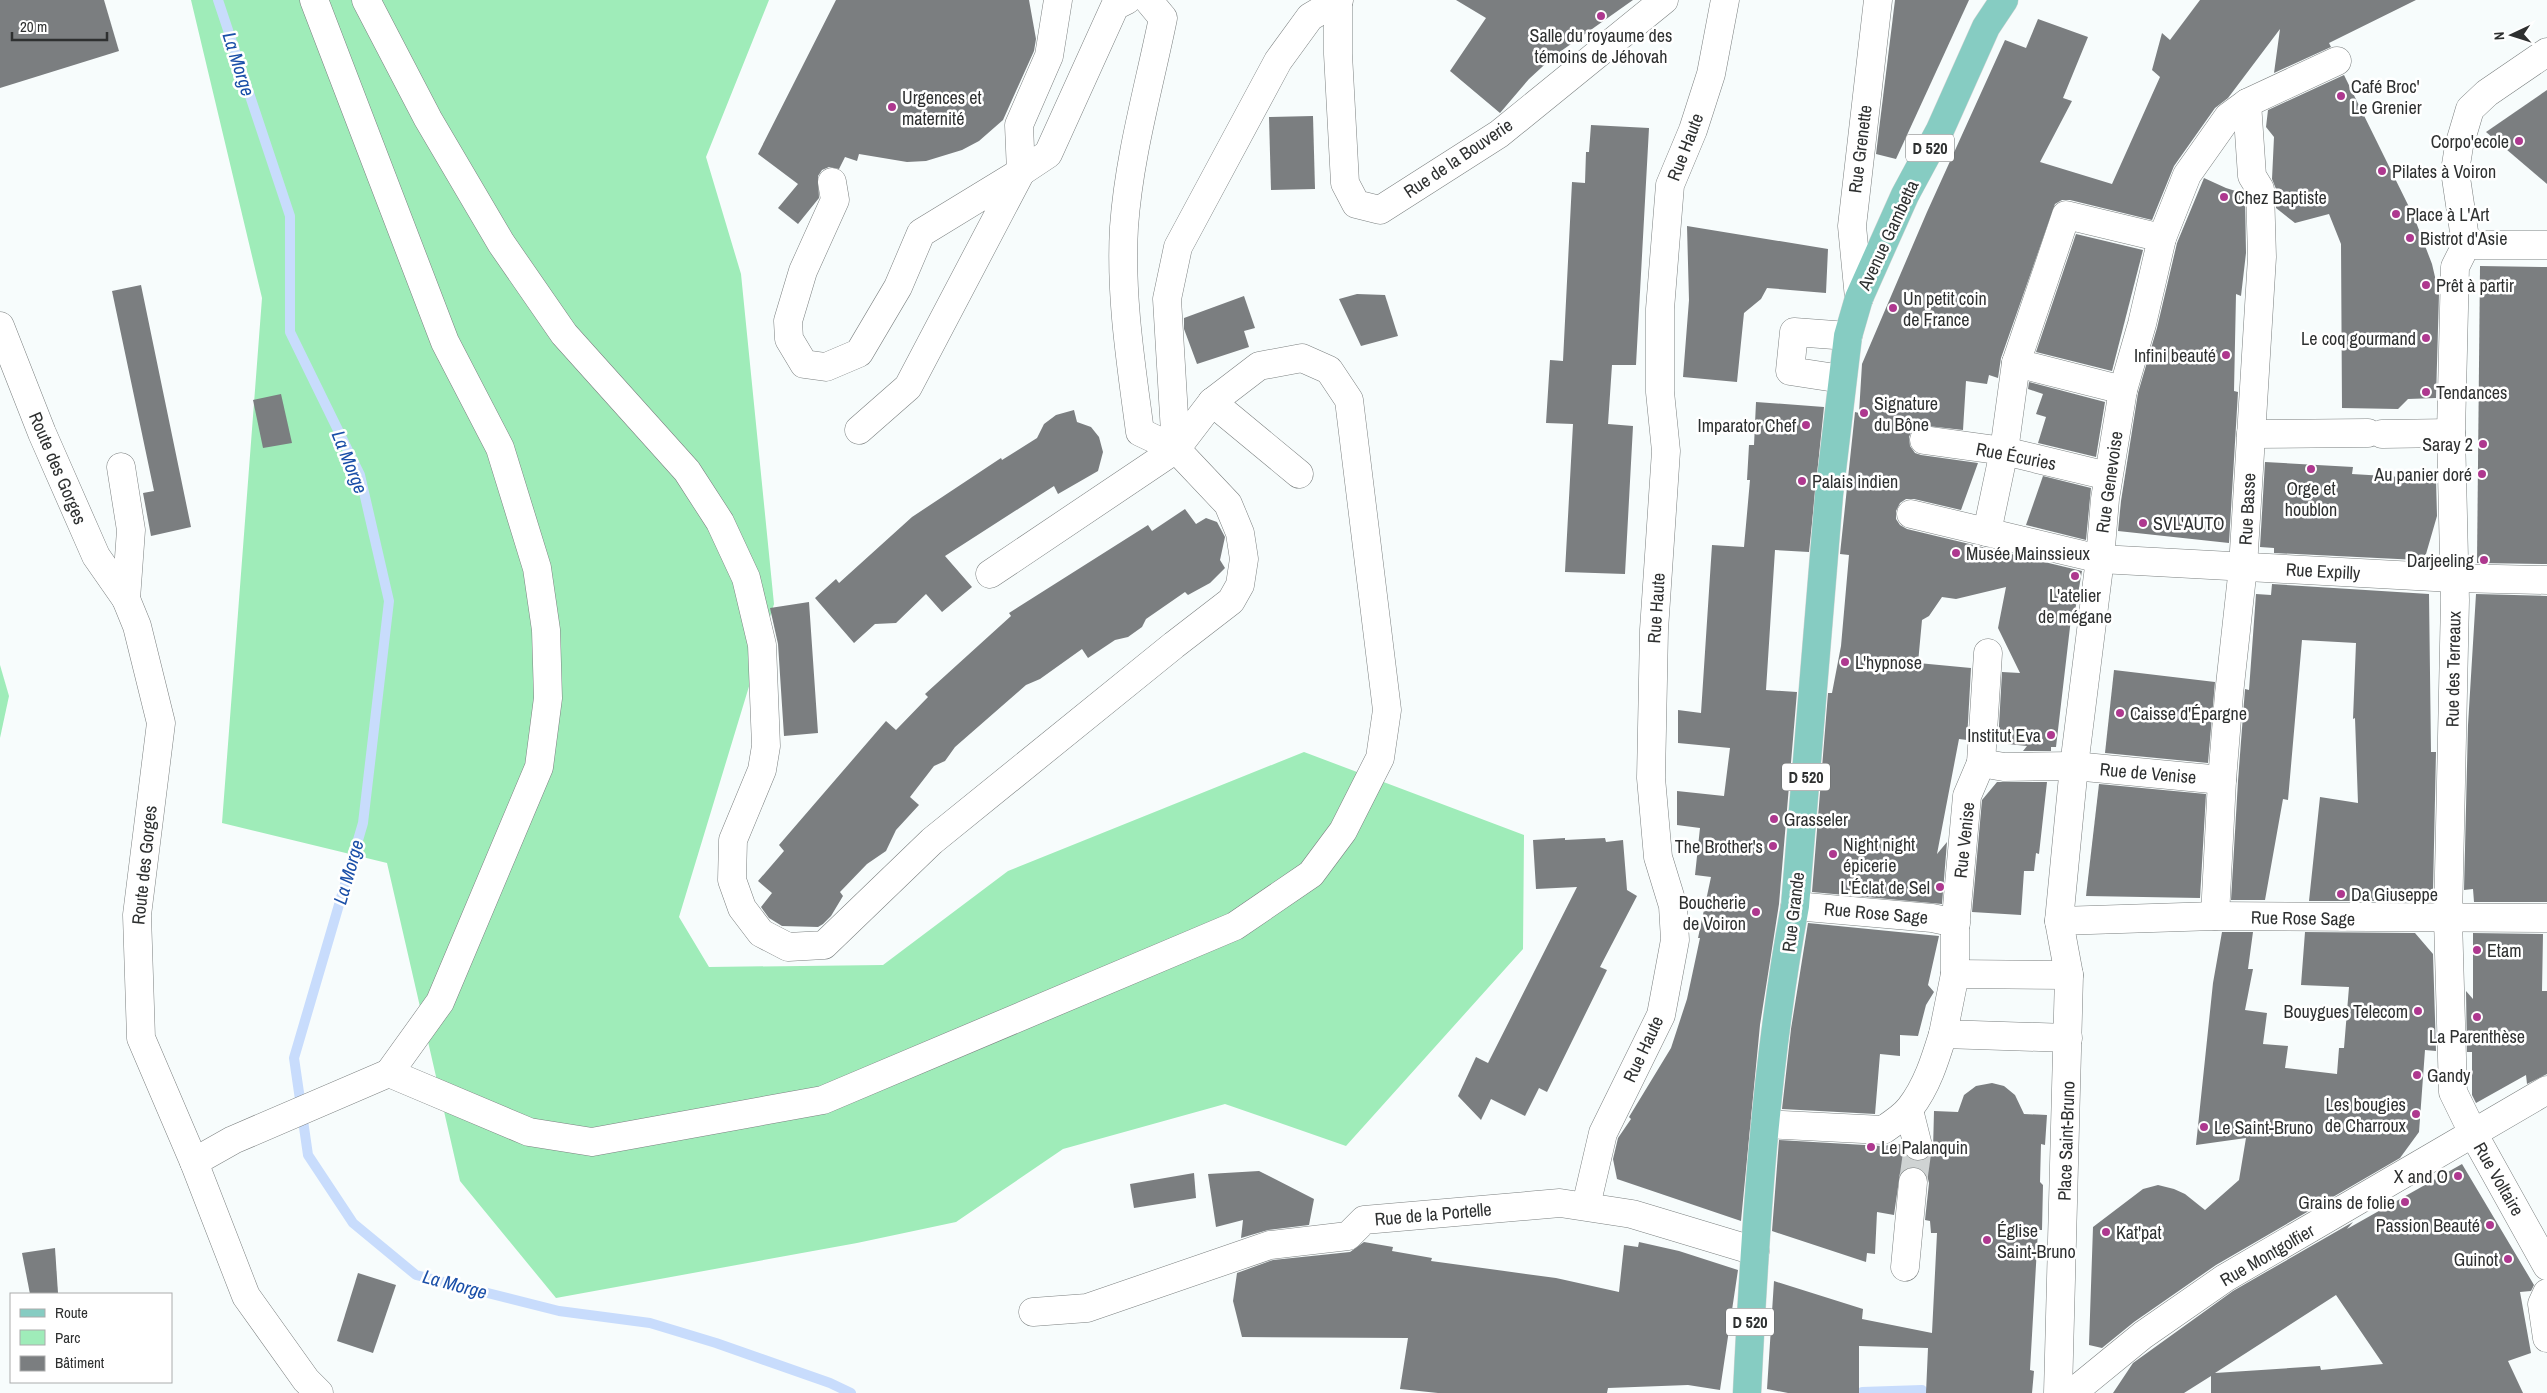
<svg xmlns="http://www.w3.org/2000/svg" width="2547" height="1393" font-family="'Archivo Narrow',sans-serif">
<rect width="100%" height="100%" fill="#f7fcfc"/>
<g fill="#9fecb9">
<path d="M191,0H769L706,157L741,274L774,604L679,917L709,967L883,965L1008,871L1304,752L1524,835L1523,949L1346,1146L1225,1104L1063,1149L956,1222L857,1243L556,1298L460,1181L387,863L222,823L262,298Z"/>
<path d="M0,665L9,696L0,738Z"/>
</g>
<g fill="none" stroke-linecap="round" stroke-linejoin="round">
<g stroke="#c8dcfc" stroke-width="10">
<path d="M218,0L290,216V332L360,475L389,601L363,823L294,1058L308,1155L353,1223L416,1275L559,1311L650,1323L716,1343L830,1383L851,1393"/>
<path d="M1862,1392L1922,1390"/>
</g>
</g>
<g fill="#7b7e80" fill-rule="evenodd">
<path d="M0,0H104L119,51L0,88Z"/>
<path d="M836,0H1029L1036,39L1034,51L1003,120L979,141L962,150L926,161L907,162L859,154L857,161L845,157L839,169L829,167L822,170L818,176L819,198L798,224L778,208L798,184L758,154Z"/>
<path d="M1456,0H1633L1554,56L1529,79L1500,113L1450,71L1486,18Z"/>
<path d="M1895,0H1969L1896,159L1876,154Z"/>
<path d="M2200,0H2416L2329,43L2331,47L2274,73L2280,29L2228,98L2215,108L2174,166L2152,220L2070,200H2062L2055,204L2001,358L1998,378L1989,375L1987,384L1966,381L1963,430L1919,425L1912,430L1909,437L1910,446L1915,453L1921,455L1978,463L1961,510L1914,499H1906L1900,503L1896,511V519L1900,525L1907,529L2082,571L2075,611L2072,610L2056,747H2051V751H2023L2027,746L1998,743L2002,672L2020,673L1998,628L2006,587L1956,599L1942,597L1929,616L1922,620L1918,663L1971,668L1967,740L1959,739L1937,854L1947,842L1942,904L1812,892L1828,693H1832L1841,646L1849,555L1840,554L1855,412L1859,413L1862,364L1927,212L2005,40L2026,48L2038,19L2088,37L2063,98L2072,101L2040,162L2112,184L2160,77L2152,70L2162,33L2170,40Z"/>
<path d="M2344,75L2414,217L2432,264L2439,294L2436,398L2408,399L2398,409L2342,408L2341,244L2329,214L2295,223L2276,208V189L2272,179L2274,137L2266,127L2268,110Z"/>
<path d="M2547,90V184L2486,132Z"/>
<path d="M1313,116L1315,189L1271,190L1269,117Z"/>
<path d="M1591,125L1649,128L1636,365H1612L1608,424L1633,426L1625,574L1565,572L1573,424L1546,423L1550,360L1563,361L1572,182L1585,183L1586,152H1589Z"/>
<path d="M2204,178L2226,188L2245,194L2246,253L2241,296L2236,294L2234,391L2238,392L2229,543L2118,531L2121,501L2138,393L2157,328L2177,243Z"/>
<path d="M1687,226L1828,249L1826,293L1767,288L1761,299L1744,313L1737,382L1683,377L1689,300Z"/>
<path d="M2076,234L2143,250L2112,371L2036,352Z"/>
<path d="M2480,266L2547,267V564L2477,563Z"/>
<path d="M141,285L191,527L151,536L143,493L154,491L112,291Z"/>
<path d="M1357,294L1385,295L1398,336L1361,346L1339,299Z"/>
<path d="M1244,296L1255,328L1244,331L1249,347L1197,364L1184,329V318Z"/>
<path d="M2029,382L2105,402L2096,457L2038,443L2046,417L2036,414L2043,394L2028,389Z"/>
<path d="M281,394L292,443L263,448L253,400Z"/>
<path d="M1756,402L1824,407L1809,552L1775,550L1766,690L1797,692L1779,904L1760,1025L1741,1221L1617,1179L1613,1159L1618,1138L1631,1119L1629,1117L1671,1048L1687,999L1700,938H1698L1711,877L1695,875L1700,828L1677,825V791L1724,796L1730,748L1678,743V710L1701,713L1712,545L1744,547L1750,480H1747L1749,445H1754Z"/>
<path d="M1074,410L1077,422L1091,427L1099,437L1103,452L1098,471L1058,494L1054,486L945,556L972,587L942,612L926,594L896,623L875,624L854,643L815,598L836,579L839,583L912,517L1001,458L1002,460L1037,438L1044,424L1056,415Z"/>
<path d="M2265,462L2353,467L2352,474L2436,479L2437,516L2426,554L2418,560L2274,553V548L2260,547Z"/>
<path d="M2043,476L2091,488L2086,540L2026,525Z"/>
<path d="M1185,509L1196,524L1206,518L1217,522L1225,537L1220,560L1225,568L1210,583L1188,595L1185,592L1146,619L1142,627L1128,637L1115,640L1088,658L1082,649L1040,679L1026,685L955,747L945,761L934,766L910,797L919,805L896,830L886,851L867,864L840,892L843,896L831,916L823,924L818,927L782,926L769,918L761,907L772,893L758,881L784,851L779,845L886,721L896,730L928,697L925,694L1011,616L1009,613L1148,525L1152,531Z"/>
<path d="M2272,584L2429,594L2431,752H2436L2433,891L2381,893L2388,901H2309L2320,797L2358,803L2355,718L2353,719L2356,643L2302,640L2288,800L2283,799L2265,900H2231L2238,781L2245,689L2249,690L2256,594L2271,595Z"/>
<path d="M2476,594L2547,596V902H2474L2473,889L2464,890L2468,725Z"/>
<path d="M809,602L818,733L784,736L778,644L770,608Z"/>
<path d="M2114,670L2215,682L2208,763L2105,753Z"/>
<path d="M1997,782H2047L2039,854L2036,853L2034,871H2024L2021,915L1972,912L1982,800Z"/>
<path d="M2099,784L2206,794L2200,898L2086,896Z"/>
<path d="M1565,838V840L1605,838L1606,842L1623,840L1627,890L1637,896L1600,967L1607,970L1547,1092L1539,1088L1525,1116L1491,1099L1481,1120L1458,1096L1476,1057L1488,1063L1577,887L1536,889L1533,840Z"/>
<path d="M1808,923L1939,936L1928,985L1934,992L1926,1005L1918,1036L1900,1035V1056L1880,1054L1875,1114L1782,1109L1791,1029Z"/>
<path d="M2222,932H2253L2248,969H2253L2245,1010L2267,1013L2263,1044L2288,1046L2285,1068L2337,1074L2339,1048H2344L2349,987L2301,985L2305,932L2415,933L2433,954L2436,1051L2425,1050L2419,1132L2400,1158L2216,1265L2134,1322L2102,1348L2089,1345L2093,1227L2143,1189L2158,1185L2174,1189L2185,1194L2205,1210L2239,1180L2246,1138L2196,1145L2213,983Z"/>
<path d="M2473,933L2543,934L2542,991H2547V1074L2527,1084L2526,1075L2476,1103L2472,1095V1052H2467L2466,991L2473,999Z"/>
<path d="M1992,1083L2004,1086L2015,1095L2024,1114L2047,1115L2045,1145L2041,1144L2040,1182L2043,1185L2042,1230H2038L2030,1370L2034,1371L2032,1393H1926L1928,1348L1859,1346V1393H1788L1767,1389L1774,1281L1863,1309L1862,1319L1932,1333L1937,1233H1931L1930,1221L1925,1220L1929,1183L1927,1175L1922,1169L1914,1166L1906,1168L1900,1173L1894,1215L1877,1212L1875,1254L1867,1253L1866,1262L1772,1231L1779,1140L1882,1146L1901,1144L1907,1157L1914,1161H1922L1929,1157L1933,1150L1934,1111L1958,1112L1964,1095L1976,1086Z"/>
<path d="M2462,1164L2534,1285L2531,1291L2520,1292L2531,1353L2508,1361L2523,1393H2211V1376L2184,1393H2113L2133,1363L2233,1291L2353,1222L2347,1229ZM2336,1295L2383,1364L2321,1370L2320,1366L2215,1373Z"/>
<path d="M1259,1171L1314,1199L1309,1225L1268,1230L1241,1238L1243,1220L1216,1227L1208,1174Z"/>
<path d="M1194,1173L1196,1198L1134,1208L1130,1184Z"/>
<path d="M1364,1242L1393,1247L1392,1251L1432,1258L1431,1261L1556,1278L1619,1292L1624,1245L1638,1247L1639,1242L1679,1251L1738,1270L1720,1390L1688,1385L1608,1388L1607,1393H1438L1400,1389L1408,1338L1242,1337L1233,1301L1237,1273L1273,1260L1350,1252Z"/>
<path d="M55,1248L58,1293L30,1294L22,1253Z"/>
<path d="M358,1273L396,1285L373,1353L337,1341Z"/>
</g>
<g fill="none" stroke-linecap="round" stroke-linejoin="round">
<path stroke="#cfd3d3" stroke-width="28" stroke-dasharray="28 14" stroke-linecap="butt" d="M1913,1182L1918,1146"/>
<g stroke="#7c8080" stroke-width="29">
<g id="minor">
<path d="M314,0L445,342L500,448L537,568L546,630L548,698L539,767L440,1002L389,1073L529,1132L592,1142L823,1100L1235,926L1311,874L1343,831L1380,758L1387,710L1349,400L1329,370L1302,358L1259,366L1212,402L1176,449L990,574"/>
<path d="M366,0L428,119L501,243L564,334L687,471L720,522L746,578L762,645L766,746L762,770L733,840L732,880L742,908L761,933L788,947L824,945L932,841L1174,645L1231,601L1240,585L1244,559L1240,533L1228,504L1176,449L1140,432C1131,364 1120,296 1124,227C1129,156 1149,87 1163,18L1148,0"/>
<path d="M1338,0V54L1345,183L1356,204L1380,210L1499,134L1664,0"/>
<path d="M2547,52L2487,93L2470,109L2459,146L2455,171L2466,245L2455,267L2451,433L2455,600L2448,919L2453,1092L2473,1133L2547,1266"/>
<path d="M1021,172L1048,154L1115,6L1127,0"/>
<path d="M1021,172L1019,125L1049,56L1058,0"/>
<path d="M832,182L835,200L803,271L788,321L789,339L804,364L826,367L859,353L898,287L921,233L1021,172L908,387L859,430"/>
<path d="M2466,245H2547"/>
<path d="M1859,298L1852,226L1878,0"/>
<path d="M0,326L42,433L96,556L126,599L137,626L161,723L137,915L141,1038L194,1162L246,1296L306,1380L319,1393"/>
<path d="M1842,379L1790,371L1794,332L1848,336"/>
<path d="M2123,390L2016,363L2066,215L2162,238"/>
<path d="M1212,402L1299,474"/>
<path d="M2251,434L2368,433"/>
<path d="M2382,434L2451,433"/>
<path d="M1924,440L2004,451L2108,476"/>
<path d="M1176,449L1167,299L1178,247L1278,61L1310,17L1339,0"/>
<path d="M121,467L131,530L126,599"/>
<path d="M1911,514L2100,559L2453,578L2547,580"/>
<path d="M1987,532L2004,451L2016,363"/>
<path d="M1981,763L1988,653"/>
<path d="M1795,906L1932,918L1956,923"/>
<path d="M2215,916L2222,780L2229,694L2243,567L2262,257L2260,189L2252,176L2247,103"/>
<path d="M2059,921L2215,916L2547,918"/>
<path d="M1955,974V929L1967,796L1981,763L2004,767L2074,766L2222,780"/>
<path d="M2068,1038L1943,1034L1955,974L2069,975"/>
<path d="M1909,1110L1918,1146"/>
<path d="M1765,1124L1883,1130C1892,1124 1903,1117 1910,1108C1927,1086 1935,1060 1943,1034"/>
<path d="M194,1162L233,1140L389,1073"/>
<path d="M1586,1206L1603,1133L1661,1015L1675,940L1673,906L1658,857L1651,778L1654,630L1666,451L1660,392V309L1670,185L1693,130L1711,74L1725,0"/>
<path d="M1905,1267L1913,1182"/>
<path d="M2547,1293L2542,1304L2547,1338"/>
<path d="M1033,1312L1087,1308L1270,1245L1348,1236L1364,1220L1560,1203L1632,1214L1755,1251"/>
<path d="M2058,1393L2069,975L2059,921L2074,766L2100,559L2105,499L2123,390L2142,324L2162,238L2187,175L2228,117L2247,103L2337,61"/>
<path d="M2072,1393L2143,1335L2225,1278L2547,1090"/>
</g>
</g>
<g stroke="#d5d6d6" stroke-width="29">
<path id="major" d="M1747,1393C1755,1230 1765,1067 1795,906L1829,495L1848,336L1859,298L1905,195L1940,130L1986,27L2004,0"/>
</g>
<use href="#minor" stroke="#fff" stroke-width="28"/>
<use href="#major" stroke="#86ccc2" stroke-width="28"/>
</g>
<g fill="#ae388f" stroke="#fff" stroke-width="2">
<circle cx="1601" cy="16" r="5"/>
<circle cx="2341" cy="96" r="5"/>
<circle cx="892" cy="107" r="5"/>
<circle cx="2519" cy="141" r="5"/>
<circle cx="2382" cy="171" r="5"/>
<circle cx="2224" cy="197" r="5"/>
<circle cx="2396" cy="214" r="5"/>
<circle cx="2410" cy="238" r="5"/>
<circle cx="2426" cy="285" r="5"/>
<circle cx="1893" cy="308" r="5"/>
<circle cx="2426" cy="338" r="5"/>
<circle cx="2226" cy="355" r="5"/>
<circle cx="2426" cy="392" r="5"/>
<circle cx="1864" cy="413" r="5"/>
<circle cx="1806" cy="425" r="5"/>
<circle cx="2483" cy="444" r="5"/>
<circle cx="2311" cy="469" r="5"/>
<circle cx="2482" cy="474" r="5"/>
<circle cx="1802" cy="481" r="5"/>
<circle cx="2143" cy="523" r="5"/>
<circle cx="1956" cy="553" r="5"/>
<circle cx="2484" cy="560" r="5"/>
<circle cx="2075" cy="576" r="5"/>
<circle cx="1845" cy="662" r="5"/>
<circle cx="2120" cy="713" r="5"/>
<circle cx="2051" cy="735" r="5"/>
<circle cx="1774" cy="819" r="5"/>
<circle cx="1773" cy="846" r="5"/>
<circle cx="1833" cy="854" r="5"/>
<circle cx="1940" cy="887" r="5"/>
<circle cx="2341" cy="894" r="5"/>
<circle cx="1756" cy="912" r="5"/>
<circle cx="2477" cy="950" r="5"/>
<circle cx="2418" cy="1011" r="5"/>
<circle cx="2477" cy="1017" r="5"/>
<circle cx="2417" cy="1075" r="5"/>
<circle cx="2416" cy="1114" r="5"/>
<circle cx="2204" cy="1127" r="5"/>
<circle cx="1871" cy="1147" r="5"/>
<circle cx="2458" cy="1176" r="5"/>
<circle cx="2405" cy="1202" r="5"/>
<circle cx="2490" cy="1225" r="5"/>
<circle cx="2106" cy="1232" r="5"/>
<circle cx="1987" cy="1240" r="5"/>
<circle cx="2508" cy="1259" r="5"/>
</g>
<g text-anchor="middle" dominant-baseline="central" stroke-width="5" stroke-linejoin="round" paint-order="stroke">
<g fill="#fff" stroke="#6d6e6e" stroke-width="1">
<rect x="1906" y="134.5" width="48" height="27" rx="4"/>
<rect x="1782" y="763.5" width="48" height="27" rx="4"/>
<rect x="1726" y="1308.5" width="48" height="27" rx="4"/>
</g>
<g font-size="16" font-weight="bold" fill="#2e3030">
<text x="1930" y="148">D 520</text>
<text x="1806" y="777">D 520</text>
<text x="1750" y="1322">D 520</text>
</g>
<g font-size="18" fill="#2e3030" stroke="#fff" text-anchor="start">
<text x="1601" y="35" text-anchor="middle">Salle du royaume des<tspan x="1601" dy="21">témoins de Jéhovah</tspan></text>
<text x="2351" y="86">Café Broc'<tspan x="2351" dy="21">Le Grenier</tspan></text>
<text x="902" y="97">Urgences et<tspan x="902" dy="21">maternité</tspan></text>
<text x="2509" y="141" text-anchor="end">Corpo'ecole</text>
<text x="2392" y="171">Pilates à Voiron</text>
<text x="2234" y="197">Chez Baptiste</text>
<text x="2406" y="214">Place à L'Art</text>
<text x="2420" y="238">Bistrot d'Asie</text>
<text x="2436" y="285">Prêt à partir</text>
<text x="1903" y="298">Un petit coin<tspan x="1903" dy="21">de France</tspan></text>
<text x="2416" y="338" text-anchor="end">Le coq gourmand</text>
<text x="2216" y="355" text-anchor="end">Infini beauté</text>
<text x="2436" y="392">Tendances</text>
<text x="1874" y="403">Signature<tspan x="1874" dy="21">du Bône</tspan></text>
<text x="1796" y="425" text-anchor="end">Imparator Chef</text>
<text x="2473" y="444" text-anchor="end">Saray 2</text>
<text x="2472" y="474" text-anchor="end">Au panier doré</text>
<text x="1812" y="481">Palais indien</text>
<text x="2311" y="488" text-anchor="middle">Orge et<tspan x="2311" dy="21">houblon</tspan></text>
<text x="2153" y="523">SVL'AUTO</text>
<text x="1966" y="553">Musée Mainssieux</text>
<text x="2474" y="560" text-anchor="end">Darjeeling</text>
<text x="2075" y="595" text-anchor="middle">L'atelier<tspan x="2075" dy="21">de mégane</tspan></text>
<text x="1855" y="662">L'hypnose</text>
<text x="2130" y="713">Caisse d'Épargne</text>
<text x="2041" y="735" text-anchor="end">Institut Eva</text>
<text x="1784" y="819">Grasseler</text>
<text x="1843" y="844">Night night<tspan x="1843" dy="21">épicerie</tspan></text>
<text x="1763" y="846" text-anchor="end">The Brother's</text>
<text x="1930" y="887" text-anchor="end">L'Éclat de Sel</text>
<text x="2351" y="894">Da Giuseppe</text>
<text x="1746" y="902" text-anchor="end">Boucherie<tspan x="1746" dy="21">de Voiron</tspan></text>
<text x="2487" y="950">Etam</text>
<text x="2408" y="1011" text-anchor="end">Bouygues Telecom</text>
<text x="2477" y="1036" text-anchor="middle">La Parenthèse</text>
<text x="2427" y="1075">Gandy</text>
<text x="2406" y="1104" text-anchor="end">Les bougies<tspan x="2406" dy="21">de Charroux</tspan></text>
<text x="2214" y="1127">Le Saint-Bruno</text>
<text x="1881" y="1147">Le Palanquin</text>
<text x="2448" y="1176" text-anchor="end">X and O</text>
<text x="2395" y="1202" text-anchor="end">Grains de folie</text>
<text x="2480" y="1225" text-anchor="end">Passion Beauté</text>
<text x="1997" y="1230">Église<tspan x="1997" dy="21">Saint-Bruno</tspan></text>
<text x="2116" y="1232">Kat'pat</text>
<text x="2498" y="1259" text-anchor="end">Guinot</text>
</g>
<g font-size="18" fill="#2e3030" stroke="#fff">
<text transform="translate(1685 147) rotate(-69)">Rue Haute</text>
<text transform="translate(1860 149) rotate(-83)">Rue Grenette</text>
<text transform="translate(1458 158) rotate(-34)">Rue de la Bouverie</text>
<text transform="translate(1888 235) rotate(-65)">Avenue Gambetta</text>
<text transform="translate(2016 456) rotate(11)">Rue Écuries</text>
<text transform="translate(58 468) rotate(67)">Route des Gorges</text>
<text transform="translate(2109 482) rotate(-82)">Rue Genevoise</text>
<text transform="translate(2247 509) rotate(-87)">Rue Basse</text>
<text transform="translate(2323 571) rotate(3)">Rue Expilly</text>
<text transform="translate(1656 608) rotate(-86)">Rue Haute</text>
<text transform="translate(2453 669) rotate(-89)">Rue des Terreaux</text>
<text transform="translate(2148 773) rotate(5)">Rue de Venise</text>
<text transform="translate(1964 840) rotate(-84)">Rue Venise</text>
<text transform="translate(144 865) rotate(-84)">Route des Gorges</text>
<text transform="translate(1793 912) rotate(-83)">Rue Grande</text>
<text transform="translate(1876 913) rotate(5)">Rue Rose Sage</text>
<text transform="translate(2303 918) rotate(1)">Rue Rose Sage</text>
<text transform="translate(1643 1049) rotate(-65)">Rue Haute</text>
<text transform="translate(2066 1141) rotate(-88)">Place Saint-Bruno</text>
<text transform="translate(2499 1179) rotate(60)">Rue Voltaire</text>
<text transform="translate(1433 1214) rotate(-5)">Rue de la Portelle</text>
<text transform="translate(2267 1255) rotate(-30)">Rue Montgolfier</text>
</g>
<g font-size="19" font-style="italic" fill="#1a4fa8" stroke="#fff">
<text transform="translate(239 64) rotate(72)">La Morge</text>
<text transform="translate(350 462) rotate(68)">La Morge</text>
<text transform="translate(348 872) rotate(-74)">La Morge</text>
<text transform="translate(455 1284) rotate(15)">La Morge</text>
</g>
</g>
<rect x="10" y="1293" width="162" height="90" fill="#ffffff" stroke="#abacac"/>
<rect x="20" y="1309" width="25" height="8" fill="#86ccc2" stroke="#abacac"/>
<text x="55" y="1318" font-size="15" fill="#2e3030">Route</text>
<rect x="20" y="1330" width="25" height="15" fill="#9fecb9" stroke="#abacac"/>
<text x="55" y="1343" font-size="15" fill="#2e3030">Parc</text>
<rect x="20" y="1356" width="25" height="15" fill="#7b7e80" stroke="#abacac"/>
<text x="55" y="1368" font-size="15" fill="#2e3030">Bâtiment</text>
<g transform="translate(2512 35) rotate(266)" stroke="#ffffff" stroke-width="4" paint-order="stroke">
<path d="M0-4L9 19L0 12L-9 19Z" fill="#2e3030"/>
<text y="-8" font-size="14" font-weight="bold" text-anchor="middle" fill="#2e3030">N</text>
</g>
<path d="M12 32v8h95v-8" fill="none" stroke="#2e3030" stroke-width="2.5"/>
<text x="20" y="32" font-size="15" fill="#2e3030" stroke="#ffffff" stroke-width="4" paint-order="stroke">20 m</text>
</svg>
